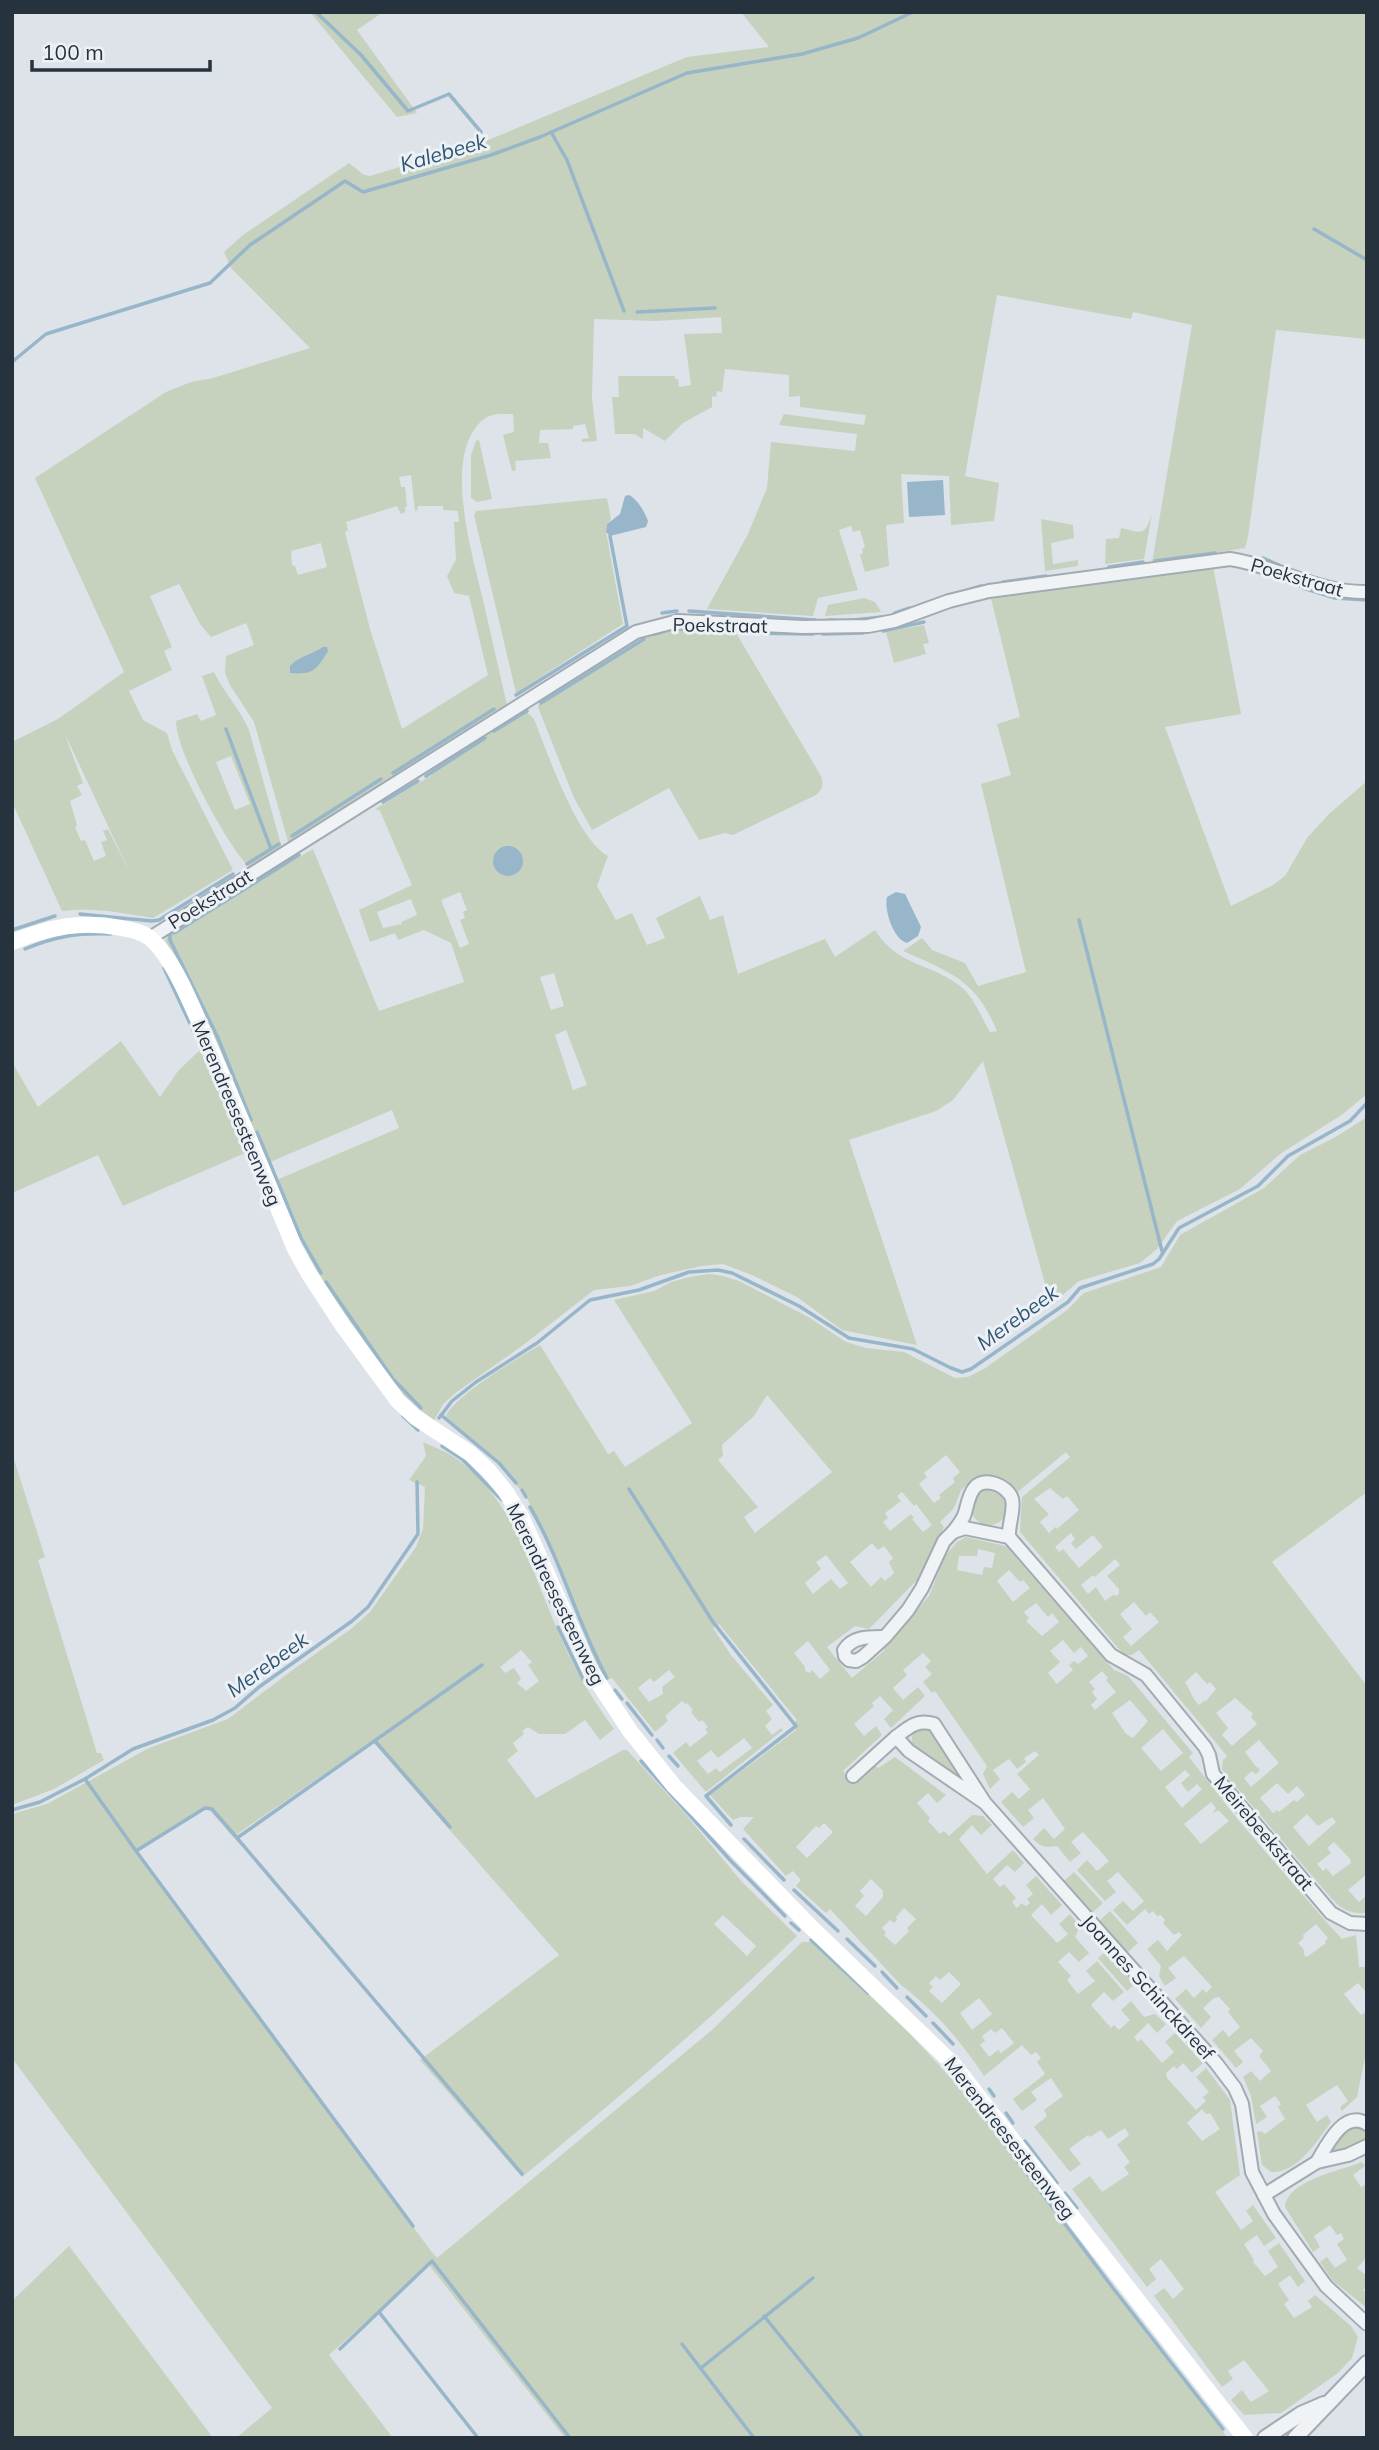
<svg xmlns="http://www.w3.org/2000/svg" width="1379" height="2450" font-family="Mulish,sans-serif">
<rect width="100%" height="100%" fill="#dde3e8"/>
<g fill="#c6d2be" fill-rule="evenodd">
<path d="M310,12H383L357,30L417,113L397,117Z"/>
<path d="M741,12H1367V339L1276,330L1248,537L1245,548L1152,563L1192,325L1133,312L1131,319L997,295L965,476L999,483L994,521L951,525L949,476L901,474L904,523L886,525L889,566L865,572L860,555L863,553L862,549L865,547L860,530L853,532L851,526L839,530L858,590L818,598L813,616L707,609L748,534L767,488L771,442L855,451L857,434L779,425L784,414L864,425L866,415L800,407V396L789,397V375L725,369L722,392L717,391L716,397L712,396V407L683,423L665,441L643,428V439L634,434H615L612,397H619L618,376H675V379H678L679,387L691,385L684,334L722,333L721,317L656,321L594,319L592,399L597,441L582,442V439L589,438L585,424L573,426V429L540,430L539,443H548L551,458L515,461L516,470L512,471L503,435L514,432L513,414C506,414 494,413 487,417C439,448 473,556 483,600C491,635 499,670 507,705L289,845L254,722L230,685L225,673L226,656L254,645L247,625L246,623L211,637L200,624L179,584L150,596L172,647L164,651L172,670L129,691L143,720L167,733L172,750L233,870L153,918C122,913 94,907 62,911L12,802V742L58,719L124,672L35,478L166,392L191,382L213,378L310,348L231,268L224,252L243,235L349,163L364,175L370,176L486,141L687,57L769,47ZM411,475L415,511H417L418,506H443V510L458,511L459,522H454L456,560L447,576L454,593L469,596L488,675L402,729L370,629L345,532L348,530L346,522L397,506L401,514L405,512V507H407L405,487H401L399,477ZM321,543L327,567L298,575L295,566L292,565L291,551ZM64,732L132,877L108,829L103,831L107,840L101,842L106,856L94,861L85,840L81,841L75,827L77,825L70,801L82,795L77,786L83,783Z"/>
<path d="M479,440L492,499L477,502L471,498V455L476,441Z"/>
<path d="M607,498L611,519L607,524L606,532L623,624L516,693L474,515L476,511Z"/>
<path d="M1152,514L1144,559L1105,564L1106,539L1119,538L1121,528C1141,532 1144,538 1152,514Z"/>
<path d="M1041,519L1073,525L1074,538L1051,543L1053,564L1078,560V566L1045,571Z"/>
<path d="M1213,566L1241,714L1165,727L1231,906L1273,885L1285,876L1307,838L1329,814L1367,781V1094L1343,1114L1280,1154L1240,1189L1177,1221L1157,1249L1140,1263L1079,1281L1058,1299L1049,1298L983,1061L953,1100L936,1111L849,1140L917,1345L842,1330L797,1297L752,1275L723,1264L702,1266L661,1275L630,1286L594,1290L522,1346L458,1391L443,1404L434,1421L400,1392L333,1297L311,1260L274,1181L399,1128L392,1110L268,1163L212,1031L165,940L170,933L313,849L379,1011L464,982L451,943L424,930L398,940L395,933L370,942L359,910L412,885L380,811L375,809L432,775L430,769L432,767L523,711L528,713L534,719C547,752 578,841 608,856L597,886L616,920L632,913L647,945L665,938L656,918L700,896L710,920L723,915L738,974L825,939L835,957L875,930C897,966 931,963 960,986C974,997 981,1017 990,1032L997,1031C976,980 950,972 903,951L922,938L932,950L965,963L978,986L1026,972L981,784L1011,775L997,724L1020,717L991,598ZM460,892L467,910L463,912L465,918L460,920L469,944L460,948L441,900ZM411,899L417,915L401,922L402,924L383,928L377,912ZM554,973L564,1006L551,1010L540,977ZM566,1030L587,1085L573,1090L555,1035Z"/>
<path d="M864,598L875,602L881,612L825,616L828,605Z"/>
<path d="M924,625L929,643L923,644L926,654L894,663L886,632Z"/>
<path d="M698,629L736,633L821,776C824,785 823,789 816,795L733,835L725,833L699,840L669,788L592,830L574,798L538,707L539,701L630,644L652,634Z"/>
<path d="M214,672C224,693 240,709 249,730L282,848L249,867C227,845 176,752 176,721L197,714L201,721L216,715L202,676ZM231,756L250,804L235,810L216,762Z"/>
<path d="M121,1041L160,1097L178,1071L200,1050L245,1153L123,1206L98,1155L12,1193V1062L38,1107Z"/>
<path d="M1367,1117V1492L1272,1562L1367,1686V1874L1348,1890L1359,1902L1365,1897L1367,1899V1913C1350,1914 1343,1910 1332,1899L1230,1780L1222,1769L1223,1760L1227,1756L1139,1650L1132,1655H1124L1020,1532L1022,1497L1070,1457L1066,1452L1015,1494L992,1478L976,1477L961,1490L954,1508L940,1522L944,1527L919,1578L869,1629L855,1626L827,1647L852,1678L885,1650L883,1648L929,1596L945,1556L957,1542L966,1537L1006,1546L1114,1670L1128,1676L1193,1753L1189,1757L1239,1821L1329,1925L1342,1939L1356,1935L1359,1967H1367V1993L1358,1983L1344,1994L1361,2015L1367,2011V2048L1357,2097L1342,2111L1340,2107L1348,2101L1337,2085L1306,2105L1317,2122L1327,2115L1331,2122C1317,2141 1298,2173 1271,2172L1262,2165L1257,2132L1261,2131L1265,2134L1285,2119L1278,2107L1281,2104L1275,2096L1260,2106L1267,2117L1256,2124L1251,2096L1243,2077L1251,2071L1260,2081L1271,2071L1259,2056L1263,2051L1251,2038L1234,2051L1243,2062L1236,2068L1212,2040L1223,2030L1229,2037L1240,2027L1228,2012L1230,2009L1219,1997L1214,1998L1203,2008L1211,2017L1201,2028L1175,1999L1186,1989L1194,1998L1203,1989L1206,1993L1212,1987L1184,1956L1168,1968L1176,1978L1165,1986L1159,1976L1161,1966L1147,1949L1158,1940L1167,1951L1182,1935L1179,1932L1174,1935L1163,1923L1165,1920L1161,1915L1157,1916L1153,1911L1149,1914L1145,1909L1127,1925L1113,1910L1123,1901L1133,1911L1144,1901L1118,1872L1107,1881L1116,1892L1105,1901L1077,1870L1087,1860L1097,1871L1109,1861L1083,1832L1071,1842L1081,1853L1070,1862L1057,1846C1045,1848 1041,1847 1033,1839L1044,1828L1054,1839L1065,1829L1043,1798L1028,1810L1034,1818L1023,1827L1001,1802L1012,1792L1019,1799L1030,1789L1017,1774L1039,1755L1035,1751L1024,1758L1026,1762L1017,1769L1009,1759L993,1770L1000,1779L990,1789L983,1774L987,1766L935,1691L932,1693L923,1682L932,1674L925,1667L931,1661L923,1653L903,1670L907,1675L893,1688L903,1700L918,1687L925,1696L891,1728L884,1719L893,1710L880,1696L872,1703L874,1706L854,1724L864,1736L876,1726L882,1735L843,1771L853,1783L875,1765L878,1768L895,1757L946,1795L937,1803L928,1793L917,1803L930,1818L928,1821L940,1834L944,1831L949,1836L972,1815L983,1816L992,1825L981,1835L972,1825L959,1839L987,1874L1013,1850L1024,1863L1015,1872L1007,1865L993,1879L1000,1887L1004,1884L1016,1898L1012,1902L1017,1908L1021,1903L1026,1906L1030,1903L1027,1899L1033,1894L1026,1885L1036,1876L1062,1905L1051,1915L1042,1904L1031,1915L1057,1943L1068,1934L1059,1924L1070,1914C1077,1923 1081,1927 1075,1937L1089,1953L1079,1962L1069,1952L1058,1962L1071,1976L1067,1980L1078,1994L1095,1981L1086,1971L1097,1961L1124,1992L1113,2001L1104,1992L1091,2005L1111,2028L1114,2025L1119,2030L1130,2020L1121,2010L1131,2001L1144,2017L1155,2014L1166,2024L1157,2033L1148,2023L1134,2037L1138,2042L1141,2039L1162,2063L1174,2052L1165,2042L1175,2033L1203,2063L1192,2073L1183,2063L1177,2069L1174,2066L1166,2073L1167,2078L1196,2110L1206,2101L1203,2097L1209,2092L1196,2077L1206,2068L1230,2100L1240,2175L1215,2192L1241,2230L1253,2221L1246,2211L1253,2205L1276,2238L1264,2246L1257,2235L1244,2244L1254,2260L1253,2262L1265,2276L1278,2267L1268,2251L1279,2243L1305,2281L1298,2287L1290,2275L1278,2284L1289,2300L1284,2304L1294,2318L1312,2307L1308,2301L1315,2295L1351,2326L1358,2337L1352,2358L1338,2373L1281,2413L1244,2415L1231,2400L1242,2390L1251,2402L1269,2391L1244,2360L1228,2371L1233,2379L1222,2387L1154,2296L1164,2288L1173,2299L1184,2289L1161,2259L1149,2269L1156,2279L1147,2287L1072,2189L1090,2176L1102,2192L1129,2174L1124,2167L1130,2162L1117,2145L1129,2135L1125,2128L1108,2139L1101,2130L1090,2137L1088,2135L1069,2149L1081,2164L1070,2172L1034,2127L1047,2116L1044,2110L1063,2096L1051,2078L1031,2092L1037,2100L1022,2111L1013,2099L1045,2074L1037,2062L1041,2058L1036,2052L1031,2055L1022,2045L984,2076C962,2042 932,2008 901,1985L830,1909L826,1913L796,1886L801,1880L793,1871L786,1876L743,1829L754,1817H740L733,1820L710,1795L796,1730L792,1724L797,1720L719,1624L713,1628L731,1655L773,1705L766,1711L772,1719L765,1726L772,1735L781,1728L783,1730L706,1792L673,1753L686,1742L690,1747L708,1733L705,1729L708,1727L702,1720L699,1722L691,1712L693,1710L687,1703L685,1704L682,1701L665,1716L668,1721L655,1732L612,1678L606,1680L591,1652L574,1601L527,1498L497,1462L459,1432L445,1418C453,1396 518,1358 540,1345L608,1454L614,1451L625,1467L692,1423L614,1300L654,1291L671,1282L690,1277L709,1274L723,1276L739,1281L810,1318L846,1342L866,1348L904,1352L955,1378L968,1377L984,1369L1066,1311L1084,1293L1161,1267L1180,1235L1264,1188L1300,1155L1334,1138ZM767,1395L832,1472L755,1533L744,1517L758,1507L718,1460L723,1456L722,1445L754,1416ZM946,1455L960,1472L953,1478L955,1482L939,1495L941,1498L934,1503L919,1484L927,1477L924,1473ZM1050,1488L1063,1499L1067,1496L1079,1510L1057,1529L1055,1527L1049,1533L1040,1522L1049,1514L1034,1499ZM902,1492L914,1506L916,1504L932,1525L923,1532L912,1519L914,1518L911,1514L890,1531L883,1522L888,1518L885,1513L901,1501L897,1496ZM1071,1533L1075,1539L1071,1543L1076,1549L1093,1535L1103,1547L1079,1568L1063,1549L1059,1552L1055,1547ZM872,1543L878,1550L884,1546L893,1558L889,1562L894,1573L885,1581L881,1577L871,1587L850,1562ZM978,1549L995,1553L992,1568L984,1567L982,1575L957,1570L959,1556H977ZM826,1555L848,1583L840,1589L831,1579L813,1594L805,1583L821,1569L816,1562ZM1115,1559L1120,1565L1107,1576L1119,1589V1594L1116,1596L1113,1595L1105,1601L1096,1587L1088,1594L1081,1585L1093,1575L1095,1577ZM1009,1570L1020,1582L1023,1580L1030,1588L1013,1602L997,1581ZM1134,1602L1146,1616L1150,1612L1159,1622L1131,1646L1123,1637L1132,1629L1120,1614ZM1036,1603L1048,1617L1052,1613L1059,1622L1042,1636L1026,1621L1029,1618L1024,1612ZM1063,1640L1074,1653L1081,1647L1088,1656L1078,1664L1074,1661L1069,1665L1073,1670L1057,1684L1048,1673L1060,1662L1050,1651ZM808,1641L830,1670L820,1679L812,1670L810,1673L805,1671V1667L794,1653ZM669,1670L675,1677L662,1687L663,1694L649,1702L638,1688L650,1678L654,1682ZM1102,1671L1108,1678L1106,1680L1116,1692L1095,1710L1091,1705L1097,1699L1092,1692L1095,1689L1089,1682ZM1196,1672L1207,1684L1210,1682L1216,1689L1206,1701L1205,1700L1199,1705C1191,1697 1191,1691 1185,1682ZM1235,1698L1253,1714L1251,1717L1257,1724L1232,1746L1222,1735L1228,1728L1216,1713ZM1130,1700L1148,1721L1133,1738L1126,1734L1112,1713ZM1163,1729L1183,1753L1161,1771L1141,1748ZM744,1738L752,1748L720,1772L716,1768L708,1774L697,1761L711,1750L718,1758ZM1259,1740L1279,1763L1251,1787L1244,1778L1252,1771L1256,1774L1260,1770L1257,1766V1768L1245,1752ZM1185,1770L1190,1775L1181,1783L1188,1792L1197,1784L1202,1789L1182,1808L1165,1787ZM1277,1783L1288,1794L1297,1786L1305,1795L1297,1802L1294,1800L1279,1812L1277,1810L1273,1813L1260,1798ZM1211,1802L1216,1808L1213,1812L1214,1813L1218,1810L1229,1821L1201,1844L1184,1824ZM1307,1814L1318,1826L1332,1817L1336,1822L1309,1846L1293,1827ZM824,1823L833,1832L807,1858L796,1847L816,1826L819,1828ZM1334,1842L1350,1859L1351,1863L1333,1876L1326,1868L1323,1871L1317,1864L1331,1853L1327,1848ZM871,1879L883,1891V1897L866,1916L855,1906L864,1896L860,1891ZM904,1908L916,1919L907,1928L909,1931L895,1945L884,1935L886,1932L882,1928L890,1920L894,1923L897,1920L896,1917ZM1316,1924L1328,1938L1325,1941L1326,1943L1307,1957L1304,1955V1950L1298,1943L1304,1938L1303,1935ZM949,1972L961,1984L942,2003L929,1991L933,1987L929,1983L936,1976L940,1980ZM979,1998L992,2014L972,2030L960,2013ZM1002,2028L1014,2043L1001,2053L998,2050L989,2057L980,2045L985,2041L982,2036L991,2029L995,2033ZM1202,2109L1206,2114L1210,2113L1220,2129L1202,2141L1187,2123Z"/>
<path d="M423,1442C434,1447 447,1452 457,1459C513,1502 526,1555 552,1617C568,1657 588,1694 614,1729L600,1740L585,1720L565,1734H539L528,1727L522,1731L524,1734L513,1743L518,1751L507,1760L536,1798L623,1750H627L681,1809L742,1882L797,1936C709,2021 616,2100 522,2177L420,2060L559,1955L372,1741L233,1837L207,1807L134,1851L431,2251L437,2258L712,2030L802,1942H812L905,2028L958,2086L1219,2424L1227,2438H565L429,2265L329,2355L393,2438H236L272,2408L12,2058V1814L47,1804L149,1748L228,1719L294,1669L351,1629L370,1612L416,1547L423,1529L425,1487L409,1480L426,1456ZM521,1650L532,1662L528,1665L539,1681L526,1691L517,1683L521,1679L514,1668L505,1673L500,1667ZM723,1915L756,1946L747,1956L714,1924Z"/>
<path d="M12,1453L45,1557L38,1560L97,1753H101L104,1760L54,1789L12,1805Z"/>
<circle cx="989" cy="1507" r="18"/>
<path d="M920,1727L933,1732L960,1776C952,1773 915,1749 912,1742C910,1735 915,1731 920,1727Z"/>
<path d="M1074,1872L1103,1903L1092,1913L1064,1881Z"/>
<path d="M1110,1911L1138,1943L1127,1953L1099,1921Z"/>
<path d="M1109,1949L1138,1981L1127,1991L1098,1958Z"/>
<path d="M1353,2124L1365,2127L1367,2137L1364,2142L1331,2152L1333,2146Z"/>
<path d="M1362,2162L1365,2166L1353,2175L1361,2187L1367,2184V2260L1365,2259L1357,2268L1364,2274L1367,2271V2286L1363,2290L1367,2293V2308L1333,2281L1320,2262L1327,2257L1335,2268L1347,2260L1337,2244L1344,2239L1341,2233L1337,2235L1330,2225L1314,2236L1320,2247L1313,2252L1285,2207C1288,2180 1340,2171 1362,2162Z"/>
<path d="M69,2246L213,2438H12V2301Z"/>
</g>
<g fill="#97b6c9">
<path d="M943,480L945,515L909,517L907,482Z"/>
<path d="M629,495C637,499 645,512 648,521L646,527L610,536L606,532L607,524L620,514L625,496Z"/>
<path d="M323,647H327L328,651C316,670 314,675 290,673V666C297,657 313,654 323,647Z"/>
<circle cx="508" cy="861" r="15"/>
<path d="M896,892L905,894L921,927L918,936L907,943C893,939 884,910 887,897Z"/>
</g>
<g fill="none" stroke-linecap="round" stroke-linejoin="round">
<g stroke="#97b6c9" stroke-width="3.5">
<path d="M316,12L361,55L408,111L449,94L481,132"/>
<path d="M551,132L567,160L624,311"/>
<path d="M1314,229L1367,260"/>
<path d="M637,312L715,308"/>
<path d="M12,362L46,334L210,283L250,245L345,181L363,192L491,155L540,137L687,73L802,54L858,38L913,12"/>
<path d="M1263,558L1290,570"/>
<path d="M1155,561L1215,553"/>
<path d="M1109,567L1143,562"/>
<path d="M1269,575L1288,583"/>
<path d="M1003,582L1046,576"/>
<path d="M1303,588L1335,598L1367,600"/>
<path d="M920,605L981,586"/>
<path d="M689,611L815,620"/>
<path d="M662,613L677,611"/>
<path d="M895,613L910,608"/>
<path d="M829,620L844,621L882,617"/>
<path d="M883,631L924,622"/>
<path d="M753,633L813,634"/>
<path d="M655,634L668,630L701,628"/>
<path d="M823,634L863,633"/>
<path d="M516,695L627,626L610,536"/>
<path d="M541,703L644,639"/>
<path d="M226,729L271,849"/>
<path d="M494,731L527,711"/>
<path d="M393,773L494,709"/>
<path d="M426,776L485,738"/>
<path d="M383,802L418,781"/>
<path d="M292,836L381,779"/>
<path d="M247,864L279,844"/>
<path d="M80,914L152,921L159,920L233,874"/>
<path d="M1079,920L1162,1251"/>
<path d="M12,930L55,916"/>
<path d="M174,933L299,855"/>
<path d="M170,935V940L218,1038L251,1120"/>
<path d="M25,949C56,936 77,933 111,934"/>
<path d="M164,968L194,1032"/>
<path d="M257,1132L301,1238L321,1273"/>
<path d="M326,1282L393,1379L421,1408"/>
<path d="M441,1415L499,1463L516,1483"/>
<path d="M403,1416L418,1430"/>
<path d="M439,1418L452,1401L476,1382L537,1343L590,1300L639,1290L689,1272L718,1270L732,1273L799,1306L849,1338L913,1349L951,1368L962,1372L971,1369L1068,1302L1080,1288L1153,1264L1159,1259L1179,1228L1258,1186L1288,1156L1350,1121L1367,1103"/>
<path d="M442,1446L462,1459L502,1500"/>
<path d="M629,1489L713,1622L796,1726L706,1796L731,1825"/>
<path d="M522,1490L526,1497"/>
<path d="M530,1507C562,1562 577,1623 607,1678"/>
<path d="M545,1588L552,1605"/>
<path d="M558,1627L583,1679"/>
<path d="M615,1690L622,1699"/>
<path d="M627,1703L652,1735"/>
<path d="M657,1740L663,1748"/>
<path d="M375,1741L450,1827"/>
<path d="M669,1756L678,1766"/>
<path d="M641,1761L731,1861L785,1916"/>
<path d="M85,1779L136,1851L205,1808L212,1809L237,1838L482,1665"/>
<path d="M12,1810L40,1802L85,1779L133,1749L213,1720L235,1708L259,1687L352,1621L368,1607L418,1534L417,1482"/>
<path d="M237,1838L522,2174"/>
<path d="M744,1839L784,1880"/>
<path d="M136,1851L413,2226"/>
<path d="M794,1890L838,1931"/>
<path d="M791,1923L799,1930"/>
<path d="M847,1939L875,1966"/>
<path d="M811,1940L868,1993"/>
<path d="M882,1972L897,1988"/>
<path d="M907,1997L926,2016"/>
<path d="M933,2023L953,2044"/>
<path d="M989,2089L994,2096"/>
<path d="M978,2108L1113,2288L1223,2429"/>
<path d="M1006,2113L1013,2123"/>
<path d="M1025,2141L1057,2183"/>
<path d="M1065,2193L1077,2208"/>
<path d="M379,2312L478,2438"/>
<path d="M764,2316L863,2438"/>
<path d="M682,2344L754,2438"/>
<path d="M340,2349L432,2261L570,2438"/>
<path d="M701,2368L813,2278"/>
</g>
<g stroke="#a2abb2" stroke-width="16">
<g id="minor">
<path d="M150,938L636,632L678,621L803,627L868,626L894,621L949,601L989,591L1230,559C1277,566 1318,593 1367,592"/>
<path d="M953,1532C957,1527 963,1520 965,1513C969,1499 971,1476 996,1484C1002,1486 1010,1492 1012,1499C1015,1509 1008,1525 1009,1537"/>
<path d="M885,1637C869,1637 853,1636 844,1650L845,1656L849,1660L856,1661L863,1657L885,1637L908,1610L922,1588L944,1541L953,1532L965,1528L1009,1537L1111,1655L1146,1675L1205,1747L1209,1755L1213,1774L1331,1913L1350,1923L1367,1924"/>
<path d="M853,1776L896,1737"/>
<path d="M985,1803L909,1751L896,1737C909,1727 917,1719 934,1724L985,1803L1216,2063L1235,2088L1242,2104L1252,2172L1274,2214L1326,2286L1367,2324"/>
<path d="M1317,2162C1327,2145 1344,2109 1367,2124"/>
<path d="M1264,2195L1317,2162L1348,2155L1367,2146"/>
</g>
</g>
<g stroke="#a2abb2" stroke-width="18">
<g id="tertiary">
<path d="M1265,2438L1301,2414L1324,2404"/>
<path d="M1295,2438L1367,2363"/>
</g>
</g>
<use href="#minor" stroke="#f0f3f6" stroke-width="12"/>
<use href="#tertiary" stroke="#f0f3f6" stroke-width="14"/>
<path stroke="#fff" stroke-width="16" d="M12,942C49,927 82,920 121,928C132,930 143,932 151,939C176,961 196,1016 210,1047C239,1114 267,1181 295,1249L309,1274L343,1326L398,1401L415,1417L471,1454L488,1470L506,1492L522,1518L590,1670L630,1731L674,1786L811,1927L954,2065L1245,2438"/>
</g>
<g text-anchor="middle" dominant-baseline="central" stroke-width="6" stroke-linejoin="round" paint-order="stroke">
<g font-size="19" fill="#26333f" stroke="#edf1f5">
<text transform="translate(1297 577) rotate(16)">Poekstraat</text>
<text transform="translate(720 625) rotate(1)">Poekstraat</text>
<text transform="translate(210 899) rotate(-32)">Poekstraat</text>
<text transform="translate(237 1113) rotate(67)">Merendreesesteenweg</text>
<text transform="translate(556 1594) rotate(64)">Merendreesesteenweg</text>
<text transform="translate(1264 1833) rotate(50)">Meirebeekstraat</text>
<text transform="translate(1148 1987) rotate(48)">Joannes Schinckdreef</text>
<text transform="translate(1010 2138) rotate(52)">Merendreesesteenweg</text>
</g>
<g font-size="21" font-style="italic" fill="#2f5773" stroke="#edf1f5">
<text transform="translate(443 152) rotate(-16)">Kalebeek</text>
<text transform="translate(1017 1317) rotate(-36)">Merebeek</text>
<text transform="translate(267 1664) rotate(-36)">Merebeek</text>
</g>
</g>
<rect width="1379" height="2450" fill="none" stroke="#26333f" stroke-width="28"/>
<path d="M32 60v10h178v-10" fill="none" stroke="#26333f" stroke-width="3.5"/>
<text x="42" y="60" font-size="21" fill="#26333f" stroke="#edf1f5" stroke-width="5" paint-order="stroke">100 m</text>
</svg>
